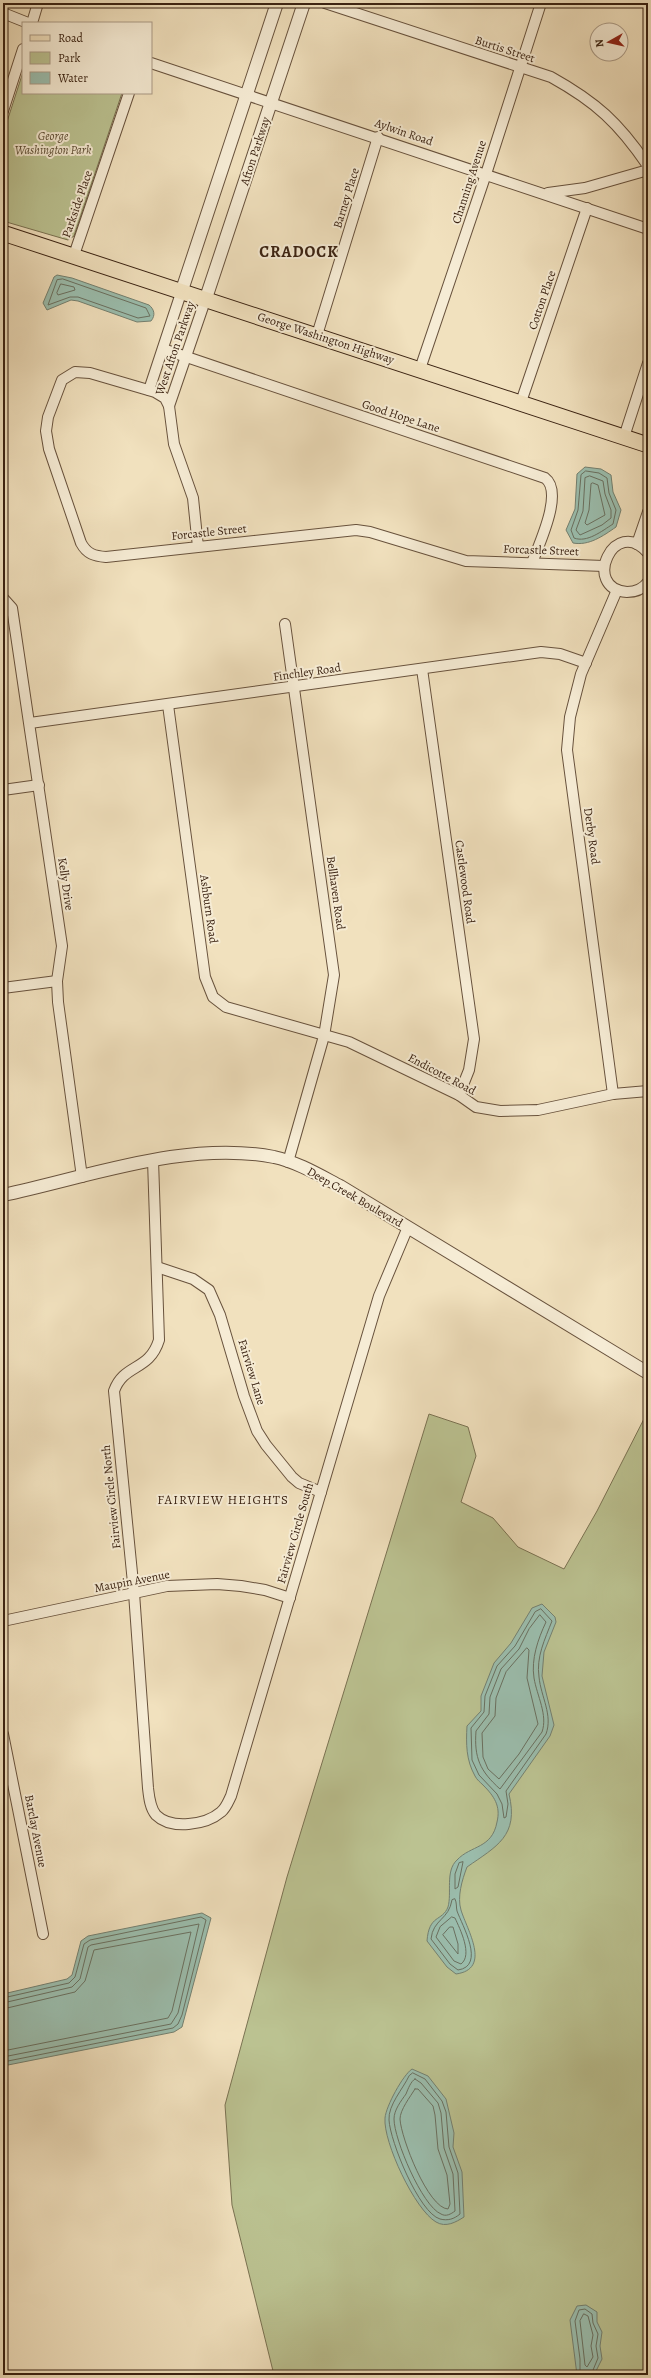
<svg xmlns="http://www.w3.org/2000/svg" width="651" height="2378" font-family="Alegreya,serif">
<rect width="100%" height="100%" fill="#f1e1be"/>
<filter id="stains"><feTurbulence type="fractalNoise" baseFrequency=".005" numOctaves="4"/><feColorMatrix values="0 0 0 0 .2 0 0 0 0 .09 0 0 0 0 .02 0 0 0 .5 -.17"/></filter>
<radialGradient id="worn" r=".72"><stop offset=".6" stop-color="#630" stop-opacity="0"/><stop offset="1" stop-color="#630" stop-opacity=".3"/></radialGradient>
<g fill="#bbc291" stroke="#7a7252">
<path d="M23,72V93H122L74,236L68,240L3,221V134Z"/>
<path d="M648,1411V2375H274L232,2205L225,2105L287,1877L429,1414L468,1427L476,1456L461,1502L493,1518L518,1547L564,1569L597,1511Z"/>
</g>
<g fill="#9bbeae" stroke="#748070">
<path d="M57,275L72,278L149,305C154,309 156,315 151,321L137,322L78,301L71,300L47,310L43,303L54,277Z"/>
<path d="M585,467L601,469L611,475L613,492L621,510L616,527C603,536 589,546 573,543L566,530L575,509L577,474Z"/>
<path d="M542,1604L555,1617L556,1622L544,1652L542,1676L554,1725L550,1736L509,1794C519,1836 497,1846 467,1867C462,1880 457,1897 461,1910C467,1930 492,1969 456,1974L447,1967L427,1941C429,1914 442,1922 448,1907C452,1893 445,1871 457,1860C471,1845 492,1849 497,1822C501,1806 494,1796 483,1785C480,1782 477,1780 475,1776C466,1760 466,1744 467,1726L481,1711V1696L494,1663L511,1643L532,1608Z"/>
<path d="M202,1913L211,1918L182,2027L174,2032L3,2066V1994L67,1979L72,1975L81,1941L88,1936Z"/>
<path d="M412,2069L428,2076L446,2099L454,2133L453,2147L462,2172L464,2217C456,2222 446,2228 436,2222C415,2210 383,2142 385,2118C386,2106 403,2075 412,2069Z"/>
<path d="M586,2305L597,2312V2322L602,2332L600,2346L602,2359L594,2375H577L570,2320L577,2306Z"/>
</g>
<g fill="none" stroke-linecap="round" stroke-linejoin="round">
<g stroke="#6a7060" stroke-width="1">
<path d="M63,279L146,308L150,316L138,318L78,297H70L48,305L57,280Z"/>
<path d="M61,284L74,287L75,290L58,295L57,293Z"/>
<path d="M586,471L599,473L607,478L609,493L616,510L613,524C602,531 587,543 574,538L571,530L578,510L581,475Z"/>
<path d="M590,476L603,481L605,494L611,510V518L602,525L580,535L576,530L583,511L585,478Z"/>
<path d="M593,483L598,485L605,515L587,525L585,523L589,510L591,484Z"/>
<path d="M541,1609L552,1621C545,1639 536,1657 539,1677C541,1697 553,1715 546,1734L506,1791L508,1804L506,1817L504,1818L502,1804L497,1794L479,1775L472,1760L471,1728L484,1712L485,1696L497,1666L515,1646L535,1612Z"/>
<path d="M540,1615L546,1622C538,1639 531,1659 534,1678C537,1696 548,1715 542,1732L500,1789C480,1771 474,1758 476,1731L489,1714L490,1697L501,1669L519,1649L529,1629Z"/>
<path d="M527,1648L529,1650L527,1678L538,1724L519,1754L499,1779L488,1769L483,1757L482,1733L495,1716L496,1698L506,1672Z"/>
<path d="M463,1862L458,1887L455,1889V1874L459,1863Z"/>
<path d="M455,1899C457,1903 456,1907 457,1911C462,1925 486,1966 458,1970L450,1964L431,1939C433,1919 449,1920 452,1900Z"/>
<path d="M452,1917L455,1918C460,1929 473,1955 461,1964L454,1961L436,1937L440,1927Z"/>
<path d="M450,1927H453L458,1944V1954L443,1935Z"/>
<path d="M3,1998L69,1983L75,1977L84,1944L90,1940L201,1917L206,1920L182,2015L178,2024L173,2028L3,2062"/>
<path d="M3,2003L72,1987L80,1979L88,1947L91,1945L199,1924L178,2013L171,2024L3,2057"/>
<path d="M3,2009L75,1992L85,1981L94,1950L191,1932L172,2011L168,2018L3,2051"/>
<path d="M413,2073L425,2079L442,2101L446,2112L449,2147L458,2173L460,2214C454,2219 448,2221 440,2219C419,2213 390,2141 389,2120C388,2105 403,2089 409,2076Z"/>
<path d="M415,2079L421,2083L438,2103L441,2113L444,2148L453,2174L455,2211C451,2214 446,2217 441,2214C422,2206 394,2139 394,2119C394,2110 401,2101 406,2094C408,2089 411,2081 415,2079Z"/>
<path d="M415,2089H418L433,2106L435,2115L438,2149L447,2175L450,2204L448,2209C428,2208 401,2138 400,2119C400,2110 410,2097 415,2089Z"/>
<path d="M584,2314L588,2316L593,2335L591,2346L593,2357L587,2367L585,2365L580,2321Z"/>
<path d="M580,2375V2359L575,2321L579,2310L585,2309L592,2314L593,2323L598,2334L596,2346L598,2358L591,2375"/>
</g>
<g stroke="#68523d" stroke-width="12">
<g id="minor">
<path d="M325,3L551,77C596,102 619,123 648,166"/>
<path d="M3,13L28,23"/>
<path d="M32,23L38,3"/>
<path d="M151,63L648,229"/>
<path d="M3,111L23,49"/>
<path d="M548,193L585,188L648,170"/>
<path d="M74,255L129,93"/>
<path d="M317,335L378,137"/>
<path d="M163,349L545,478C564,492 539,544 532,563"/>
<path d="M420,369L486,174L541,3"/>
<path d="M149,390L182,290"/>
<path d="M521,402L587,208"/>
<path d="M169,406L206,298"/>
<path d="M624,437L648,363"/>
<path d="M637,544L648,512"/>
<path d="M198,547L193,498L174,444L169,406L165,398L155,392L90,373L75,372L62,380L48,417L46,431L49,449L81,543C87,554 94,556 106,557L356,530L370,532L466,561L604,566"/>
<path d="M648,553C614,514 581,589 627,592C635,592 643,589 648,582"/>
<path d="M3,598L12,608L62,946L57,981L58,1002L82,1177"/>
<path d="M285,624L334,975L324,1036L288,1162"/>
<path d="M422,669L474,1039L469,1070L459,1095"/>
<path d="M168,705L205,977L213,997L226,1007L349,1042L459,1095L476,1107L500,1111L538,1110L613,1094L648,1091"/>
<path d="M30,723L541,652L560,654L586,663"/>
<path d="M3,790L39,785"/>
<path d="M3,988L57,981"/>
<path d="M613,1094L567,750L570,717L581,674L617,590"/>
<path d="M153,1160L159,1340C149,1372 124,1363 114,1391L134,1593L148,1788C149,1797 150,1808 156,1815C171,1830 206,1825 221,1812C226,1808 228,1802 231,1796L379,1296L408,1227"/>
<path d="M157,1267L193,1279L209,1290L220,1315L244,1396L257,1431L266,1445L292,1477L299,1483L321,1492"/>
<path d="M3,1621L167,1586L217,1584L241,1586L265,1590L290,1598"/>
<path d="M3,1734L43,1934"/>
</g>
</g>
<g stroke="#68523d" stroke-width="14">
<g id="tertiary">
<path d="M182,290L277,3"/>
<path d="M206,298L304,3"/>
<path d="M3,1195C89,1177 186,1140 274,1157C297,1162 319,1175 340,1186L648,1373"/>
</g>
</g>
<g stroke="#3a2212" stroke-width="17">
<path id="primary" d="M3,233L648,445"/>
</g>
<use href="#minor" stroke="#f6ecd5" stroke-width="10"/>
<use href="#tertiary" stroke="#f6ecd5" stroke-width="12"/>
<use href="#primary" stroke="#f1e1be" stroke-width="15"/>
</g>
<g text-anchor="middle" dominant-baseline="central" stroke-width="4" stroke-linejoin="round" paint-order="stroke">
<g font-size="12" fill="#3a2212" stroke="#f6ecd5">
<text transform="translate(505 49) rotate(18)">Burtis Street</text>
<text transform="translate(404 132) rotate(19)">Aylwin Road</text>
<text transform="translate(255 151) rotate(-72)">Afton Parkway</text>
<text transform="translate(469 182) rotate(-72)">Channing Avenue</text>
<text transform="translate(346 198) rotate(-73)">Barney Place</text>
<text transform="translate(77 204) rotate(-71)">Parkside Place</text>
<text transform="translate(542 300) rotate(-71)">Cotton Place</text>
<text transform="translate(326 338) rotate(18)">George Washington Highway</text>
<text transform="translate(175 348) rotate(-71)">West Afton Parkway</text>
<text transform="translate(401 416) rotate(18)">Good Hope Lane</text>
<text transform="translate(209 532) rotate(-6)">Forcastle Street</text>
<text transform="translate(541 550) rotate(2)">Forcastle Street</text>
<text transform="translate(307 672) rotate(-8)">Finchley Road</text>
<text transform="translate(592 836) rotate(82)">Derby Road</text>
<text transform="translate(465 882) rotate(82)">Castlewood Road</text>
<text transform="translate(66 884) rotate(82)">Kelly Drive</text>
<text transform="translate(336 893) rotate(82)">Bellhaven Road</text>
<text transform="translate(209 909) rotate(82)">Ashburn Road</text>
<text transform="translate(442 1074) rotate(28)">Endicotte Road</text>
<text transform="translate(355 1197) rotate(30)">Deep Creek Boulevard</text>
<text transform="translate(252 1372) rotate(73)">Fairview Lane</text>
<text transform="translate(111 1497) rotate(-96)">Fairview Circle North</text>
<text transform="translate(295 1533) rotate(-74)">Fairview Circle South</text>
<text transform="translate(132 1581) rotate(-11)">Maupin Avenue</text>
<text transform="translate(36 1831) rotate(79)">Barclay Avenue</text>
</g>
<g font-size="12" font-style="italic" fill="#5a4a32" stroke="#f6ecd5">
<text x="53" y="136">George<tspan x="53" dy="14">Washington Park</tspan></text>
</g>
<g font-size="13" letter-spacing="1" fill="#3a2212" stroke="#f6ecd5">
<text x="223" y="1499">FAIRVIEW HEIGHTS</text>
</g>
<g font-size="16" font-weight="bold" letter-spacing="1" fill="#3a2212" stroke="#f6ecd5">
<text x="299" y="252">CRADOCK</text>
</g>
</g>
<rect width="651" height="2378" fill="none" stroke="#f1e1be" stroke-width="16"/>
<rect x="4" y="4" width="643" height="2370" fill="none" stroke="#3a2212" stroke-width="2"/>
<rect x="8" y="8" width="635" height="2362" fill="none" stroke="#3a2212"/>
<rect x="22" y="22" width="130" height="72" fill="#f6ecd5" stroke="#ab9b87"/>
<rect x="30" y="35" width="20" height="6" fill="#f1e1be" stroke="#ab9b87"/>
<text x="58" y="42" font-size="12" fill="#3a2212">Road</text>
<rect x="30" y="52" width="20" height="12" fill="#bbc291" stroke="#ab9b87"/>
<text x="58" y="62" font-size="12" fill="#3a2212">Park</text>
<rect x="30" y="72" width="20" height="12" fill="#9bbeae" stroke="#ab9b87"/>
<text x="58" y="82" font-size="12" fill="#3a2212">Water</text>
<g transform="translate(609 42) rotate(262)"><circle r="19" fill="#f6ecd5" stroke="#ab9b87"/>
<path d="M0-3L7 15L0 10L-7 15Z" fill="#8f2418"/>
<text y="-6" font-size="11" font-weight="bold" text-anchor="middle" fill="#3a2212">N</text>
</g>
<rect width="100%" height="100%" filter="url(#stains)"/>
<rect width="100%" height="100%" fill="url(#worn)"/>
</svg>
